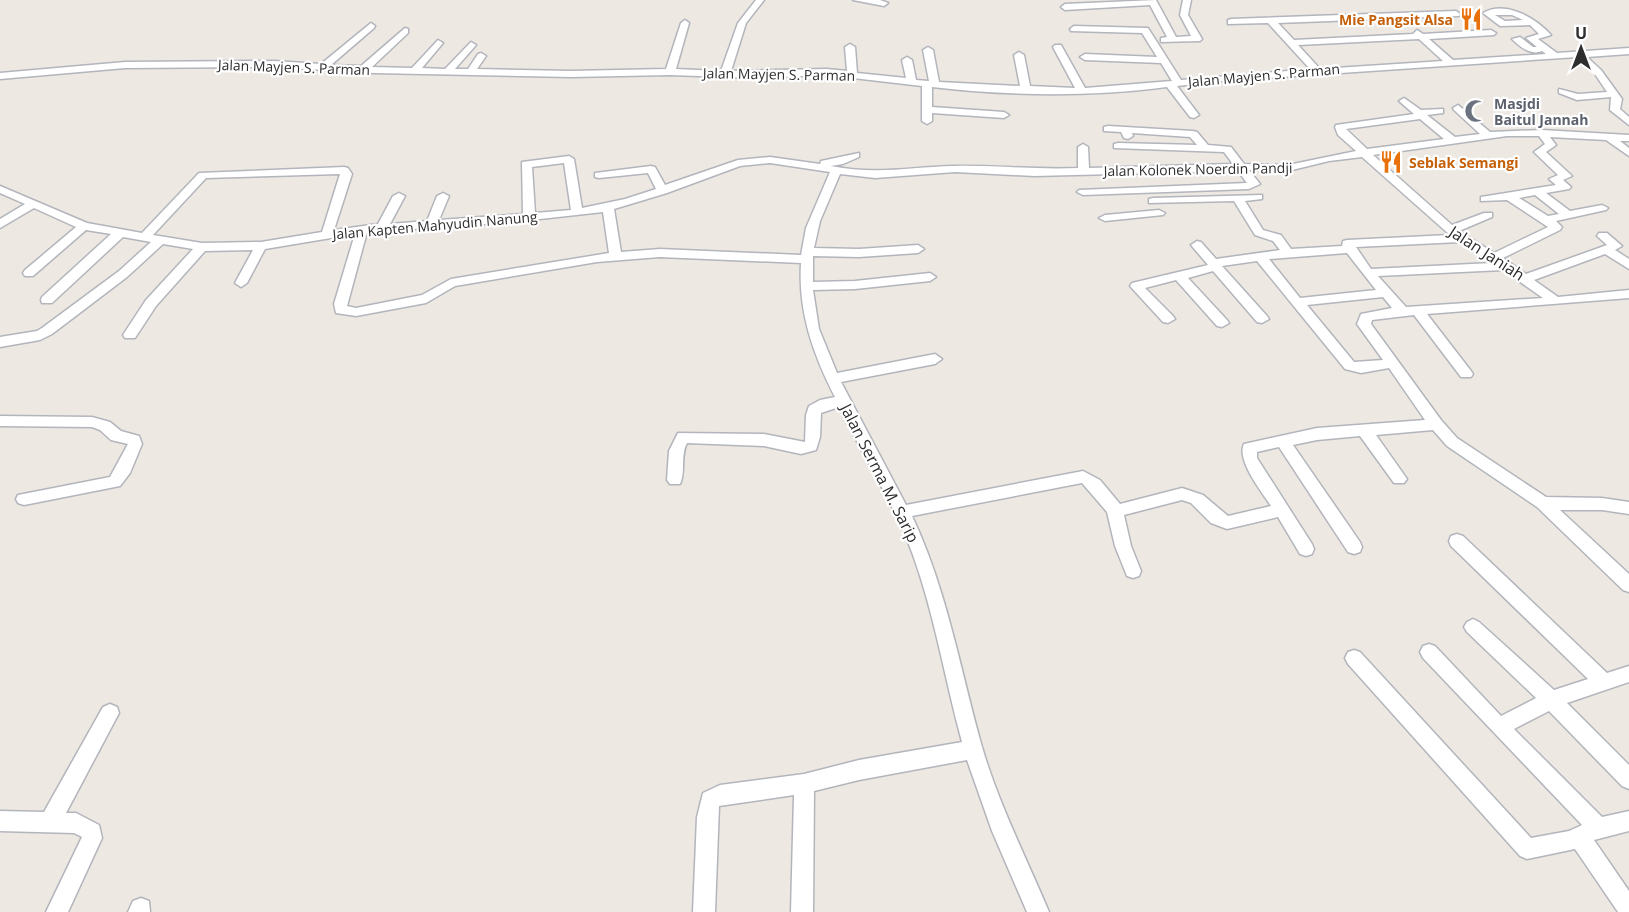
<svg xmlns="http://www.w3.org/2000/svg" width="1629" height="912" font-family="'Open Sans',sans-serif">
<rect width="100%" height="100%" fill="#ede8e2"/>
<g fill="none" stroke-linecap="round" stroke-linejoin="round">
<g stroke="#b3b5bc" stroke-width="3">
<g id="minor">
<path d="M756,0H764L746,23L731,71L827,69L847,71L845,47L850,44L855,47L857,73L906,78L902,60L907,57L912,60L916,80L929,81L923,50L928,47L933,50L939,82L1020,86L1014,55L1019,52L1024,55L1030,86L1075,88L1053,47L1055,45H1061L1085,88L1172,81L1161,63L1085,60L1080,57L1085,54L1157,57L1142,33L1071,31L1070,29L1074,26L1148,28L1181,80L1310,69L1268,23L1228,24V20L1231,19L1456,11L1460,14L1459,16L1278,23L1294,40L1413,34L1417,30L1423,34L1491,30L1496,33L1494,35L1429,39L1453,60L1546,54L1542,51C1531,56 1520,47 1512,39L1520,37L1533,47H1537L1526,38L1539,34L1530,25L1500,26L1483,13C1505,0 1536,18 1551,35L1538,39L1557,53L1629,48V54L1587,57L1601,70L1622,99L1620,109L1629,117V125L1610,110L1611,97L1577,100L1559,93V89L1578,94L1607,92L1595,74L1577,57L1222,81L1177,86L1199,115L1194,118L1190,117L1167,87C1090,97 1009,96 932,87V107L1004,112L1009,115L1004,118L932,113V121L927,124L922,121V86L827,75L757,78L670,75L571,77L374,73L274,67L125,68L0,79V73L125,62L274,61L321,64L371,23L375,26L374,28L331,65L361,66L405,28L408,29V33L372,67L412,68L438,40L443,43L422,68L445,69L471,42L476,45L455,69H468L478,54L481,53L486,56L477,69L571,71L666,69L681,23L685,20L689,23L676,69L721,71L738,23ZM1495,15H1512L1523,20L1505,21ZM1419,39L1443,61L1320,69L1298,45Z"/>
<path d="M853,0H880L888,3L884,6Z"/>
<path d="M1156,0L1176,37L1191,36L1180,15L1183,0H1191L1188,15L1202,39L1200,41L1161,42V38L1167,37L1150,5L1065,10L1061,7L1065,4Z"/>
<path d="M1404,98L1421,110L1443,109V113L1427,115L1455,137L1480,134L1454,110L1453,108L1458,105L1490,132L1542,130L1629,135V141H1620L1629,148V156L1606,140L1550,137L1556,145L1546,152L1572,176L1563,180L1571,187L1569,189L1546,193L1570,211L1602,205L1608,208L1606,210L1556,221L1562,227L1560,230L1503,258L1526,274L1607,245L1597,236L1599,233H1607L1622,246L1615,250L1629,259V269L1605,254L1534,280L1558,297L1629,290V298L1427,314L1471,371L1473,374L1471,377H1461L1414,315L1372,320L1371,324L1441,420L1457,438L1546,497L1602,498L1629,502V514L1602,510H1560L1629,574V592L1623,590L1537,507L1447,446L1433,430L1376,435L1407,479L1404,483H1394L1360,436L1317,440L1293,445L1360,542L1362,547L1360,552L1354,554L1348,552L1279,447L1257,452V458L1312,544L1314,549L1312,554L1306,556L1300,554L1278,517L1227,529L1211,523L1191,503L1182,500L1124,515L1131,546L1141,571L1139,576L1133,578L1127,576L1115,546L1107,512L1082,483L912,516C947,590 960,669 982,747C999,805 1026,857 1049,912H1027L992,831L967,760L859,780L814,791L813,912H791L794,795L719,806L715,912H693L697,817L703,793L720,785L804,774L859,760L962,742C945,680 935,616 913,555C894,503 863,456 839,407L821,413L820,437L816,450L801,454L764,446L687,443C680,456 686,472 680,484H670L667,480L669,451L678,433L764,434L805,442L806,415L809,406L820,400L835,397C813,354 798,312 801,263L660,257L597,262L455,286L426,303L356,316L336,313L334,304L355,234L265,249L247,283L241,287L235,283L253,250L205,251L156,306L135,338H125L123,335L146,300L193,249L163,244L127,277L52,334L40,340L0,347V337L37,331L42,328L119,271L151,242L123,237L52,303H42L41,300L42,297L111,234L86,230L33,276H25L23,273L25,270L76,227L34,208L0,228V219L25,204L0,193V186L87,223L142,233L199,173L344,167L348,168L352,174L334,230L378,224L393,196L399,193L405,196L390,224L427,221L437,196L443,193L449,196L439,220L523,214L522,162L569,156L574,159L582,208L625,199L656,189L648,173L599,178L595,177V173L651,166L655,167L665,185L738,160L770,157L820,164L821,161L859,153V157L843,164L831,166C876,175 910,167 954,166C996,165 1037,170 1078,168V147L1083,144L1088,147L1089,168L1233,164L1224,152L1114,148V144L1118,143L1197,145L1190,137L1132,133L1133,136L1128,139L1124,138L1121,132L1104,131V127L1108,126L1193,131L1197,132L1208,145L1231,147L1244,164L1288,165L1356,151L1338,135L1335,127L1336,125L1414,114L1399,101ZM1420,119L1444,139L1367,149L1346,129ZM1507,136H1539L1545,144L1534,152L1558,175L1549,179L1556,185L1481,197V201L1507,200L1548,227L1494,253L1459,231L1492,217V213H1484L1452,225L1373,155ZM1362,157L1450,235L1347,240L1343,241L1342,246L1291,249L1281,235L1263,230L1245,201L1262,199V195L1153,198L1149,199V203L1234,201L1255,235L1273,241L1280,250L1216,259L1201,242L1197,241L1191,245L1208,265L1132,283L1130,286L1163,322L1168,323L1175,319L1173,316L1145,288L1176,280L1217,326L1222,327L1229,323L1227,320L1188,278L1213,271L1257,322L1262,323L1269,319L1267,316L1222,266L1257,261L1345,369L1361,373L1389,368L1425,420L1317,428L1244,444C1236,460 1262,492 1271,506L1228,516L1203,495L1182,488L1120,504L1100,480L1083,471L906,505L841,382L935,364L942,359L935,354L837,373L819,329L813,290L855,289L930,281L936,277L930,273L855,281L813,282V256L859,257L918,253L924,249L918,245L859,249L814,248L820,221L840,174L875,178L955,172L1034,176L1238,171L1247,183L1079,190L1077,192L1083,195L1249,189L1260,184L1249,170L1288,171L1329,161ZM564,163L571,210L535,213L532,167ZM770,163L830,172L806,228L801,255L660,249L621,252L614,209L667,193L740,166ZM340,174L322,232L261,242L202,243L153,235L206,178ZM1535,195L1559,214L1548,216L1519,198ZM603,212L609,253L451,279L422,295L356,308L347,306L367,232L513,222ZM1460,242L1492,263L1371,269L1356,247ZM1347,253L1376,290L1300,298L1269,259ZM1503,270L1543,298L1406,307L1378,276ZM1383,297L1392,308L1361,314L1357,324L1383,360L1354,362L1307,305Z"/>
<path d="M1159,210L1165,213L1163,215L1105,221L1099,218L1105,215Z"/>
<path d="M0,416L92,417L110,422L121,431L139,436L142,444L130,473L120,486L24,505L18,503L16,499L18,495L110,477L128,444L111,440L100,430L92,427L0,426Z"/>
<path d="M1457,534L1463,536L1607,673L1629,666V682L1567,703L1629,765V789L1622,786L1549,711L1514,729L1602,817L1629,811V831L1594,840L1629,891V912H1618L1575,849L1527,859L1520,856L1348,664L1345,658L1348,652L1354,650L1360,652L1531,838L1569,831L1582,825L1423,658L1420,652L1423,646L1429,644L1435,646L1501,716L1536,698L1467,632L1464,627L1467,622L1473,619L1479,622L1554,690L1588,679L1451,546L1449,541L1451,536Z"/>
<path d="M110,704L117,707L119,713L66,813H76L99,825L102,838L68,912H46L82,837L74,833L0,831V811L44,812L103,707Z"/>
<path d="M141,898L149,901L150,912H128L133,901Z"/>
</g>
</g>
<use href="#minor" fill="#fff" fill-rule="evenodd"/>
</g>
<defs>
<g id="restaurant-bare" transform="scale(1.8)"><path d="M-5-6h1v4h1v-4h1v4h1v-4h1v5L-1.5 .5V6h-2V.5L-5-1ZM5-6V6H3V1.5H1.5Q1.5-4 5-6Z" fill="#e8710a" stroke="#fff" stroke-width="2.5" paint-order="stroke"/></g>
<g id="mosque-bare" transform="scale(1.8)"><path d="M3.5-4.9A6 6 0 1 0 3.5 4.9A5 5 0 1 1 3.5-4.9Z" fill="#6b7280" stroke="#fff" stroke-width="2.5" paint-order="stroke"/></g>
</defs>
<g fill-rule="evenodd">
<use href="#restaurant-bare" x="1471" y="19"/>
<use href="#mosque-bare" x="1476" y="111"/>
<use href="#restaurant-bare" x="1391" y="162"/>
</g>
<g text-anchor="middle" dominant-baseline="central" stroke-width="4.5" stroke-linejoin="round" paint-order="stroke">
<g font-size="14" font-weight="bold" fill="#c56008" stroke="#fff" text-anchor="end">
<text x="1453" y="19">Mie Pangsit Alsa</text>
<text x="1409" y="162" text-anchor="start">Seblak Semangi</text>
</g>
<g font-size="14" fill="#2e2e2e" stroke="#fff">
<text transform="translate(294 67) rotate(2)">Jalan Mayjen S. Parman</text>
<text transform="translate(779 74) rotate(1)">Jalan Mayjen S. Parman</text>
<text transform="translate(1264 75) rotate(-5)">Jalan Mayjen S. Parman</text>
<text transform="translate(1198 169) rotate(-1)">Jalan Kolonek Noerdin Pandji</text>
<text transform="translate(435 225) rotate(-5)">Jalan Kapten Mahyudin Nanung</text>
</g>
<g font-size="14" font-weight="bold" fill="#5b616d" stroke="#fff" text-anchor="start">
<text x="1494" y="103">Masjdi<tspan x="1494" dy="16">Baitul Jannah</tspan></text>
</g>
<g font-size="16" fill="#2e2e2e" stroke="#fff">
<text transform="translate(1487 253) rotate(33)">Jalan Janiah</text>
<text transform="translate(880 473) rotate(63)">Jalan Serma M. Sarip</text>
</g>
</g>
<g transform="translate(1581 48)" stroke="#ffffff" stroke-width="4.5" paint-order="stroke">
<path d="M0-4.5L10 22L0 15L-10 22Z" fill="#2e2e2e"/>
<text y="-9" font-size="16" font-weight="bold" text-anchor="middle" fill="#2e2e2e">U</text>
</g>
</svg>
